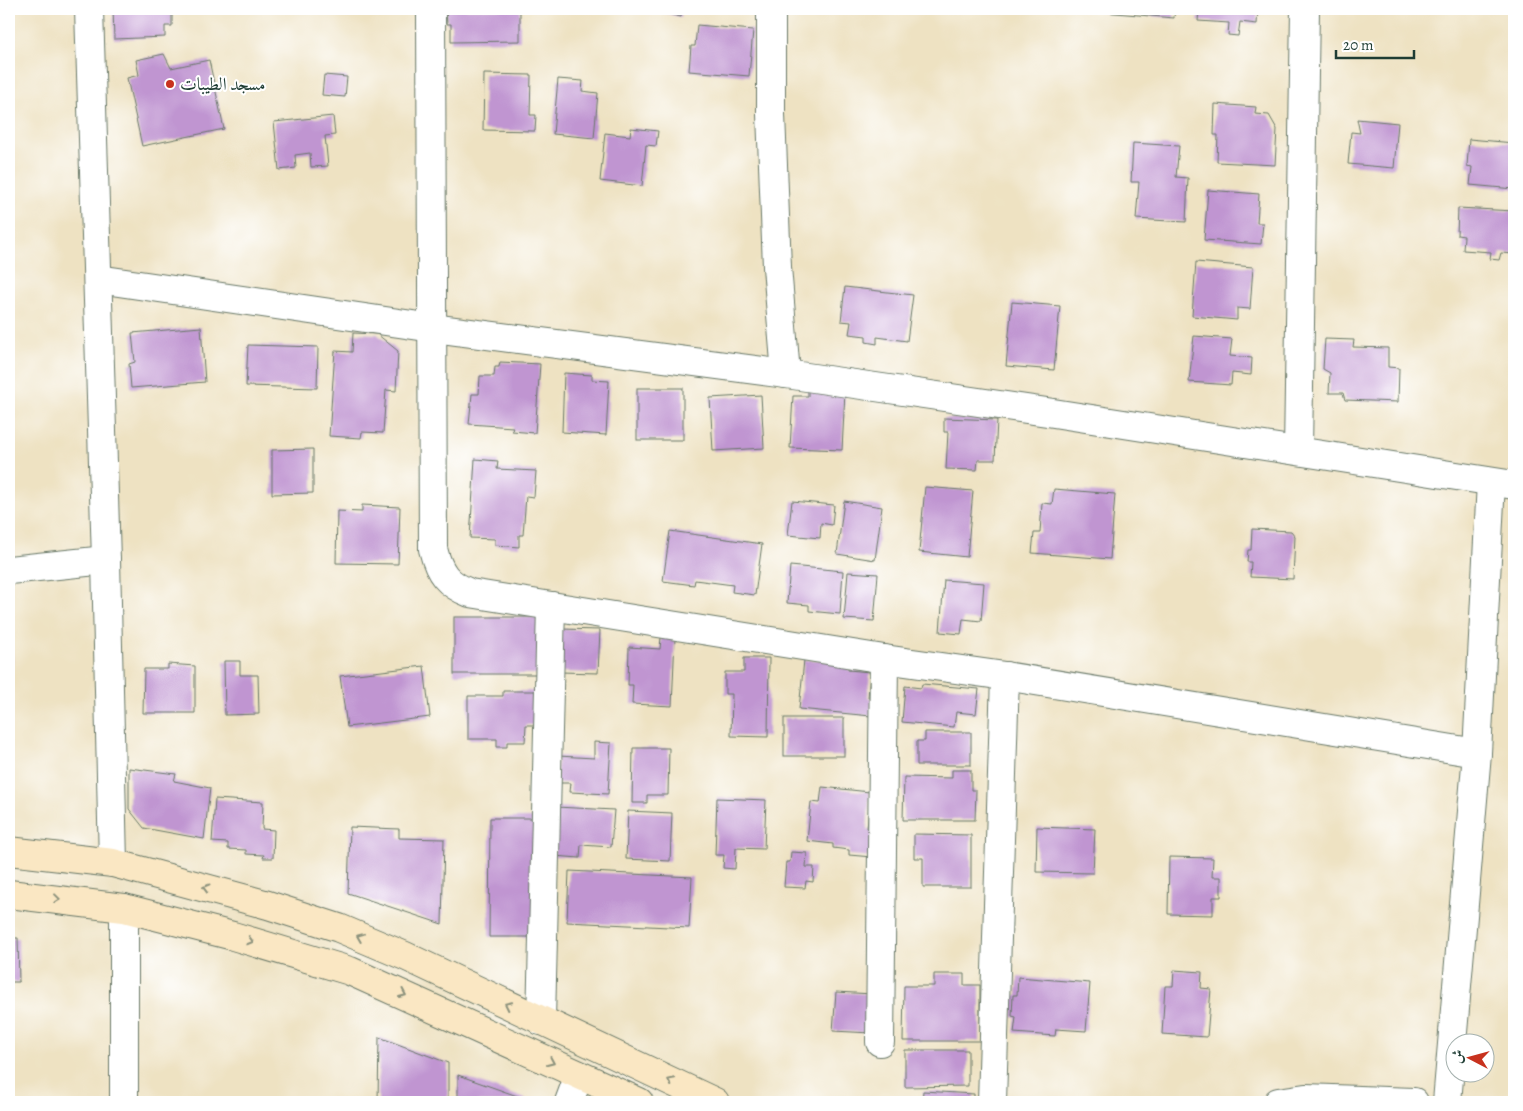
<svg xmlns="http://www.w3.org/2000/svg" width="1523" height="1111" font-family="Alegreya,Amiri,serif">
<rect width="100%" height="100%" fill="#fff"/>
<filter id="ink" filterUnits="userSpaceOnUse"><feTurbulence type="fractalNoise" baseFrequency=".02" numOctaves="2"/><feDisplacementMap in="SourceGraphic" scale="10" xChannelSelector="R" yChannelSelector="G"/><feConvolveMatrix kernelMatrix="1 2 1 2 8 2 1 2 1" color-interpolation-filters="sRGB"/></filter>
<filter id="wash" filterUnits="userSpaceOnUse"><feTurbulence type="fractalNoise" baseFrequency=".0096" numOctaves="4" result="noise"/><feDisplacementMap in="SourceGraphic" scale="20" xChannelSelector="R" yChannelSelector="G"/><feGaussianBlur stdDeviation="1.12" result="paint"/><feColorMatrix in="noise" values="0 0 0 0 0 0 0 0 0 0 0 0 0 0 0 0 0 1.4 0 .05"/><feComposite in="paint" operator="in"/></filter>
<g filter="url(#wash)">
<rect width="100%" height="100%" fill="#eee2c2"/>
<g id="blocks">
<g fill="#c095d1">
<path d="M113,9H172V26H165V37L114,39Z"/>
<path d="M446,9H520V41L451,42V24H447Z"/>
<path d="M647,9H682L681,17Z"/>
<path d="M1103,9H1175L1174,18L1103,12Z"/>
<path d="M1199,9H1258L1257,24L1240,22L1238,36L1228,35L1229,23L1198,21Z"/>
<path d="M697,25L753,30L749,76L689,71L691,46H695Z"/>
<path d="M164,54L171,68L209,60L224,129L142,146L127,78L139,75L136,60Z"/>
<path d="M484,74L531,75L530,115H536L535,131L483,130Z"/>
<path d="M324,75L347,77L345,97L322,95Z"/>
<path d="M558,79L583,81L582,91L598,93L594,138L553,134Z"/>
<path d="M1215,104L1256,107L1255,114L1269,115L1277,129L1275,165L1217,162L1218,135H1214Z"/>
<path d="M333,116L335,135L325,136L328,166L311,167L310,153L295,155L296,168L279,170L274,122Z"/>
<path d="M1357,119L1398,123L1394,168L1348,164L1351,132L1360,133Z"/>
<path d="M631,128L658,131L656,146L646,145L642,186L600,181L605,133L630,136Z"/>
<path d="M1469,139L1514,143V189L1470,185L1472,167L1467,166Z"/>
<path d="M1133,143L1179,146L1176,177L1188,178L1186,222L1136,219L1139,182H1131Z"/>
<path d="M1208,190L1259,194L1257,223H1263L1261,244L1204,240Z"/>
<path d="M1458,208L1514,211V254L1501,253L1499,260L1490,259L1491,252L1463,250L1464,236L1457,235Z"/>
<path d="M1196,262L1253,267L1250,309L1237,308V320L1192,316Z"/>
<path d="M845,287L913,295L907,341L877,337V344L866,342V336L849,334L851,322L841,321Z"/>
<path d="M1012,302L1060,306L1054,370L1006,366Z"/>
<path d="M201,327L205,382L131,388L129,364L135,362L132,333Z"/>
<path d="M353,333L377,334L398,351L396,391L386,390L383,433L362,432L361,438L329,436L335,351L352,352Z"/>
<path d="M1194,336L1232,339L1230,356L1252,358L1251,375L1232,373L1231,385L1189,382Z"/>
<path d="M1325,339L1354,340L1353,347L1388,348V367L1399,368L1398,402L1345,400L1343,393H1329L1330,373L1323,369Z"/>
<path d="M248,345L318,347L317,388L246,386Z"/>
<path d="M500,362L540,364L535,433L512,431L513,427L469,424L472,394H479L480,376H494L495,367H499Z"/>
<path d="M564,373L592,375V380L609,381L606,435L562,432Z"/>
<rect x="637" y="388" width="46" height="52"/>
<path d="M808,391L845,392L842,450L790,448L793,396H808Z"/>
<path d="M761,395L764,448L713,451L710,398Z"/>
<path d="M944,418L997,420L995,460H978L977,470L946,469L948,432H944Z"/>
<path d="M313,449V493L272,494V450Z"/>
<path d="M475,459L498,461L497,469L536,471L534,497L526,496L523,535H519V547L495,545V539L470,538Z"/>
<path d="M925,487L973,491L967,557L919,552Z"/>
<path d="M1054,489L1115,494L1110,559L1032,553L1034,533H1040L1042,503L1052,504Z"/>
<path d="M792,501L834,505L832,525L821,523L820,538L788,535Z"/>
<path d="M844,501L882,507L875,560L837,554Z"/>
<path d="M362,505L400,507L398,564L336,563L337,511L362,512Z"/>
<path d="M1252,529L1291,531L1295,536L1293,579L1250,577L1251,562H1247L1248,550H1251Z"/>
<path d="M670,531L762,544L755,595L732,592L733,585L695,580L694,585L663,581Z"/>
<path d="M790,566L843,571L840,614L809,611V605L787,603Z"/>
<path d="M848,572L878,574L874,621L844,619Z"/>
<path d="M944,580L984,583L981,621L963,619L961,634L940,632Z"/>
<rect x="454" y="617" width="87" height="57"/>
<path d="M9,629H10L13,662H9Z"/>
<path d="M561,629L600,630L598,673L560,672Z"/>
<path d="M661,637L675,638L672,706L632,704L633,685H628L629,647L660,649Z"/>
<path d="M744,658H769L768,737L731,736L732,694H725V672H744Z"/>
<path d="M849,659L848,670L870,672L868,698H872L871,716L799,709L804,660Z"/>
<path d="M224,661H240V675H258L259,714L225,715Z"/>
<path d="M168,664L195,666V713H143L144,669H168Z"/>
<path d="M424,666L430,717L347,727L340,676Z"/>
<path d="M922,684L979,689L976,714L956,712L954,727L902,722L905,686L921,688Z"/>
<path d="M503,691H536L535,725H526L525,742H507V747H497V739H468V696H503Z"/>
<rect x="784" y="718" width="60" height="38"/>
<path d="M925,732H971V765H917V741H925Z"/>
<path d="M594,742L611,743L608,794L570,792L571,783H556L558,756L594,758Z"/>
<path d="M633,748H669L668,795H647V803H632Z"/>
<path d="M129,768L176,774L174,781L210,788L204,839L144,828L129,809Z"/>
<path d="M952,770H971V790H976L975,820H903L904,777L952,778Z"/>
<path d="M822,787L870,792L867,829L875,830L872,857L849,855V850L833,848V844L807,841L811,802L820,803Z"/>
<path d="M717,798L766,800L764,849L736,848L735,869L723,868L724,855H715Z"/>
<path d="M215,799L263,802L262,829L274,830L273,858H263L264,855L246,854V850L228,849V843L212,842Z"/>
<path d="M556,807L614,810L611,847L581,845L580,858L554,856Z"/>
<path d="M628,811L672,813L670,861L626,859Z"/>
<path d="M490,818H538V937H489Z"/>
<path d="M350,827L399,829V838L444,839L442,924L348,893Z"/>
<path d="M1037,827L1095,829L1093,873L1036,872Z"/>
<path d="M914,834L971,835V887H923V858H914Z"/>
<path d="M791,852L807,853L806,867H814L813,882L806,881L805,888L784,887L786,862H790Z"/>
<path d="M1169,857L1213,858L1212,877H1221V897H1213V915L1168,914Z"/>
<path d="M569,871L692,877L689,928L567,922Z"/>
<path d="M9,938H18L19,982H9Z"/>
<path d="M1174,970L1202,972L1201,988L1211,989L1207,1037L1162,1034L1165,986H1173Z"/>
<path d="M934,974H964V985H980V1041H903L904,986H934Z"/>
<path d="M1018,977L1090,983L1086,1031L1056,1029L1055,1036L1014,1033L1016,1017L1012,1016L1013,995H1017Z"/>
<path d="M836,992L873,994L871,1033L833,1031Z"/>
<path d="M379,1037L448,1063V1102H378Z"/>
<path d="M905,1050H968V1086L905,1087Z"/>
<path d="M458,1075L534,1102H458Z"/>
<path d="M923,1091L974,1094V1102H922Z"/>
</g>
</g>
</g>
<g filter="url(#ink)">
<use href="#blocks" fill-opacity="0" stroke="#677766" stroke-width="1"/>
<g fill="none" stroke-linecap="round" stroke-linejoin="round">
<g stroke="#677766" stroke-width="30">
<g id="minor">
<path d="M89,9L106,560L113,863"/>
<path d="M431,9L433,549C439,573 447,584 470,593L884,659L1005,676L1477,753"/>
<path d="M771,9V114L777,267L786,374"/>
<path d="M98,279L433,328L786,374L1047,412L1514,485"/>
<path d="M1298,450L1305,9"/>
<path d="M9,570L106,560"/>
<path d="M124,908V1102"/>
<path d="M541,1021L551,606"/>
<path d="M880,1042L884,659"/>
<path d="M569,1102L579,1075"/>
<path d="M992,1102L1005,676"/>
<path d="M1278,1102L1305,1098L1414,1102"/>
<path d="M1447,1102L1477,753L1491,482"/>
</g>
</g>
<g stroke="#677766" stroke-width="30">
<g id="secondary">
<path d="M9,851L113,863L268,905L339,928L405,956L715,1102"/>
<path d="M9,894L124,908L233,936L350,971L639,1102"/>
</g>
</g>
<use href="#minor" stroke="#fff" stroke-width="28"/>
<use href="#secondary" stroke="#fae7c3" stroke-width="28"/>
</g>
<defs><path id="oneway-chevron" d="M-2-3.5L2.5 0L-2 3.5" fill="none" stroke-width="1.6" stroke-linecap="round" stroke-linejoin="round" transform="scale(1.25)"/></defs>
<g stroke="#8c927c">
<use href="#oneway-chevron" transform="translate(206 888) rotate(-165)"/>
<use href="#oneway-chevron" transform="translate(57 899) rotate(7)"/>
<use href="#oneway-chevron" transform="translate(360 937) rotate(-158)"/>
<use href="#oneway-chevron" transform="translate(250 941) rotate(16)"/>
<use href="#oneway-chevron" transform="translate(403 994) rotate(24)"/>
<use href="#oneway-chevron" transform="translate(508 1005) rotate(-154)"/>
<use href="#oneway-chevron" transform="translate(551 1062) rotate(24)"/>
<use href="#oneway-chevron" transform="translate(671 1081) rotate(-154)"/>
</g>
</g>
<circle fill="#c8321e" stroke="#fff" stroke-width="2" cx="170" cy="84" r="5"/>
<g text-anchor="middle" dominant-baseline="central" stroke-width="4" stroke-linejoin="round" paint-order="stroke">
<g font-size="18" fill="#1f3d34" stroke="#fff" text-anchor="start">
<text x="180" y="84">مسجد الطيبات</text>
</g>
</g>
<rect width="1523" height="1111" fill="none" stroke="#fff" stroke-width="30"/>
<g transform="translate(1470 1058) rotate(276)"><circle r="24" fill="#ffffff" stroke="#a5b1ae"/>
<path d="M0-4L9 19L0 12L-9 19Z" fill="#c8321e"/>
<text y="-8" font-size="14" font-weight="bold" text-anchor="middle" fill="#1f3d34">ش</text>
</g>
<path d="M1336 50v8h78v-8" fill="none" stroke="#1f3d34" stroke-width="2.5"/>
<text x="1343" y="50" font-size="15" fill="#1f3d34" stroke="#ffffff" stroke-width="4" paint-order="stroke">20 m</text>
</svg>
